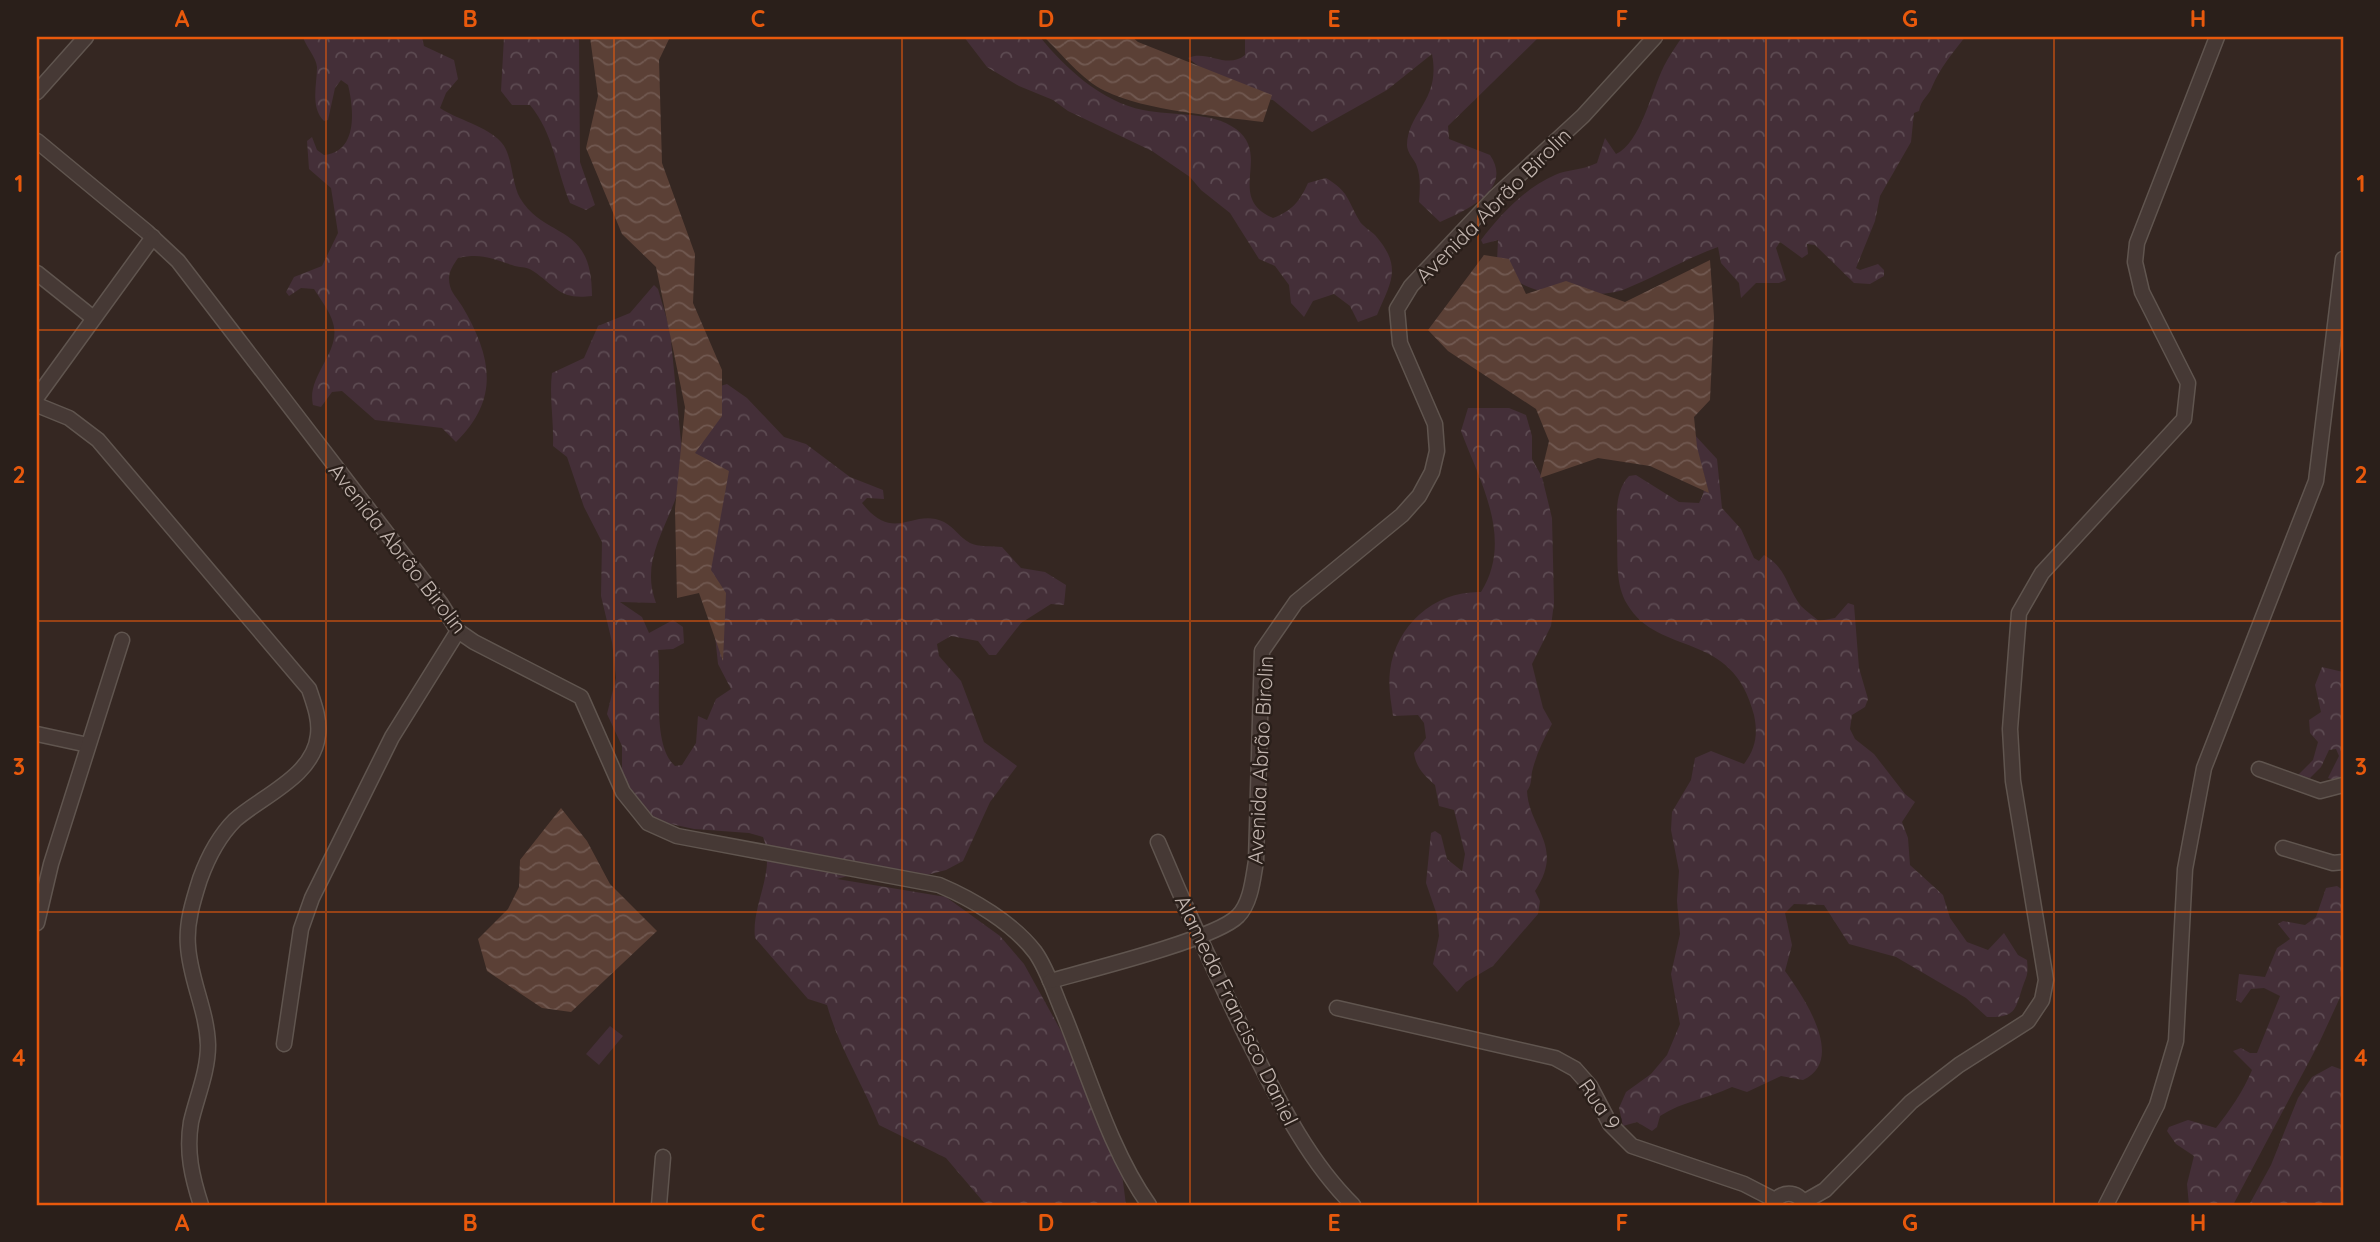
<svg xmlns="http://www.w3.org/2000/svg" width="2380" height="1242" font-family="Quicksand,sans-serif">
<defs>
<pattern id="forest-crowns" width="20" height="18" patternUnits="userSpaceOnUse" patternTransform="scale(1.75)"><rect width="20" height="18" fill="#442f38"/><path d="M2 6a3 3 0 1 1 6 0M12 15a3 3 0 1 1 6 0" fill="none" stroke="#5d4b52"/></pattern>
<pattern id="water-waves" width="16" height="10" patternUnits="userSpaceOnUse" patternTransform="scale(1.75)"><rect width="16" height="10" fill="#5b4036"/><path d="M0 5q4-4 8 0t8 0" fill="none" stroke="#715951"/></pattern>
</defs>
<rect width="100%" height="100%" fill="#352722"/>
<path fill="#442f38" d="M610,1026L623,1036L599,1065L586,1054Z"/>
<g fill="url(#forest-crowns)" fill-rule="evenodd">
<path d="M303,37H422L424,46L454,60L458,79L446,93L440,108C458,120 487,126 501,142C513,155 511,182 520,198C546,241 592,221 592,296C559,300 557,287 533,271C527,266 519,268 512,265C491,258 481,253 458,258C454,264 449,271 449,278C449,291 455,295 462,306C491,355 501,398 456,442L442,428L375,420L342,391L332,392L321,407L313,405C306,376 342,352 333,323C330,311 320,299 314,289L301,288L289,296L286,292L294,277L322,266L338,233L331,188L309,169L307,141L312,137L317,150L324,155C358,152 354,109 348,85L341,80L335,88L328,120L324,121C310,107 317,85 317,67C316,57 306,47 303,37Z"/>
<path d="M504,37H579L580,162L595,205L586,210L570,203C556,169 554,134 530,105H512L501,91Z"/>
<path d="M964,37H1040C1065,68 1102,102 1143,110C1172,116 1212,111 1236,129C1272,156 1225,197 1273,218C1292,211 1300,201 1308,183L1326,178C1349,192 1347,199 1359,220C1362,226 1370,230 1375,235C1403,267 1391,282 1377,315L1358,322L1350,306L1334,294L1313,301L1304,317L1291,303L1289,285L1275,266L1259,259L1230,213L1201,190L1190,177L1152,151L1068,111L1053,100L1019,86L987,67Z"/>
<path d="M1245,37H1539L1448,126L1449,139L1490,155C1514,190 1465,211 1440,222L1419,202C1420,190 1421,176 1416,164C1413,158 1407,152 1407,145C1408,111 1441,101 1432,54L1387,90L1312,132L1273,100L1215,79L1188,58C1207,49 1227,70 1245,55Z"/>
<path d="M1682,37H1965C1952,54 1940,68 1932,87C1928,97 1921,99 1919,111L1914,113L1911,142L1880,196L1875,221L1856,268L1860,270L1878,264L1884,270V276L1870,284L1854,283L1815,245L1807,244L1808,254L1802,258L1780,242L1776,248L1786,280L1779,283H1756L1741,298L1739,283L1721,263L1718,247C1685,259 1655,277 1623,290C1603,297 1550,296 1531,288C1516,283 1507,273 1497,261L1498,240L1483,244L1481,240C1501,214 1525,188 1555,175C1568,169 1580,171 1597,163L1605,138L1616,154C1641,143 1652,89 1664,66C1669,56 1676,46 1682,37Z"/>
<path d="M654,285L658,289L670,330L682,452L717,387L727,384L747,398L784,437L806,444L850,477L883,490L884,499L867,498L862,503C895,545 912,507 944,522C954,527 960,538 970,543C978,547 992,546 1002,547L1021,568L1045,572L1066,585L1064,605L1051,604L1021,623L996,655H989L978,641L951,636L937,644L939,656L961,681L984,742L1017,766L990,802L963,861L946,870L919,877L851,875L837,879L946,897L1000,936L1024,964L1086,1076L1099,1121L1122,1174L1126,1205H986L946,1158L879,1125C863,1084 839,1048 827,1005L808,999L755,938C751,904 777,871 763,837L749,833L694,829L653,820L643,812L622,778V746L607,714L616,678L612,642L601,596L602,542L584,507L567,457L553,446C554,421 549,397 552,373L584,358L598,326L630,313ZM677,495L714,626L718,664L731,689L716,699L707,720L698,716L696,743L682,765L675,766C651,745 662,679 658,650L673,649L684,643L683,627L673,620L649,633L642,617L620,602L656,603C641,563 663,534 677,495Z"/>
<path d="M1468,408H1509L1526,415L1532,436V459L1542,477L1552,518L1554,603L1551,626L1532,664L1543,708L1552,724C1544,738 1537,753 1533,768C1530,777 1533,783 1527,791C1529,829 1565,846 1535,891L1540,901L1538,914L1493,966L1466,982L1457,992L1433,964L1439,936L1437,915L1426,883L1431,833L1435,831L1441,835L1447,859L1462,871L1465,854L1454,810L1439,806L1435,785C1425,776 1416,768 1414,753L1426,738L1424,723L1418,715L1393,716C1391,701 1388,687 1390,671C1396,624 1435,591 1481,592C1514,539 1480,482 1461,431Z"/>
<path d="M1692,432L1717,459L1722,508L1741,529L1754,558L1759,561L1764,555C1788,569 1786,587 1801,606C1806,611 1813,616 1819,621L1835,618L1848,603L1854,605L1859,668L1868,699L1865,707L1852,715L1850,729L1855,739L1874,754L1905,794L1915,802L1902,822L1908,838L1910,865L1943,895L1950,918L1967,942L1988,950L2004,933L2018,955L2027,960C2028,971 2028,974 2024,983C2015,1008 2018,1018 1987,1017L1966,998L1896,957L1849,944L1824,905L1794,904L1785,913L1792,945L1785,971C1803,996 1847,1060 1803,1080L1781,1076L1747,1092L1732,1087C1707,1099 1683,1101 1660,1116L1657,1127L1652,1131L1637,1122L1623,1126L1619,1108L1626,1092L1651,1074L1667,1055L1680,1024L1671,974L1680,934L1677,901L1679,871L1671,830L1672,812L1691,780L1695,758L1711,751L1744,764C1756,748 1758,734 1754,715C1733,629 1659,658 1627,604C1615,584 1618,559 1617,537C1617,516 1614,492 1629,476L1636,475L1679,502L1699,503C1712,480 1701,463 1688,442Z"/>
<path d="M2322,667L2343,672V775L2336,781L2328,778L2339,756L2336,749L2329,750L2321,767L2310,778L2297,776L2313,760L2318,742L2310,733L2309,720L2321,712L2315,685Z"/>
<path d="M2337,886L2343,890V991L2320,1041L2233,1205H2189L2187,1184L2194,1156L2176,1144L2167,1131L2169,1127L2188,1120L2216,1128C2230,1110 2243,1092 2252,1070L2233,1051L2241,1048L2250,1053H2257L2280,996L2264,988L2251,989L2241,1003L2236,1000L2239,974L2265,977L2277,948L2290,939L2278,924L2283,921L2305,925L2316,917L2326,888Z"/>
<path d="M2332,1066L2343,1070V1205H2249L2271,1165L2298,1098L2312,1077Z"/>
</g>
<g fill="url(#water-waves)">
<path d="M590,37H670L659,60L662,163L695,254L693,303L722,370V416L695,453L729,471L711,570L726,593L723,661L699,593L677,598L675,509L685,407L656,267L622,234L586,148L598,96Z"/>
<path d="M1044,37H1132L1138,42L1272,95L1263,122C1217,116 1146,111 1105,91C1082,80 1062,54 1044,37Z"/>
<path d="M1484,255L1509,259L1526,294L1566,281L1625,302L1710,260L1714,317L1710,400L1694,417L1697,447L1709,493L1650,466L1598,458L1540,478L1549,441L1536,409L1448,351L1428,330Z"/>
<path d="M561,808L587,841L610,884L657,931L571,1012L542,1008L487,971L478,939L508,909L519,887L520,860Z"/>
</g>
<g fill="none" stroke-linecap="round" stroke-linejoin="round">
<g stroke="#60554f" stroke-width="17">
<g id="street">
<path d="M37,92L86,37"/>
<path d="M37,141L147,232L178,261L441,604L458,631L474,642L581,697L623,792L648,823L677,836L939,885C972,899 1013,923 1035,952C1048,970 1055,995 1064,1015C1089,1076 1111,1152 1149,1205"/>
<path d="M37,273L92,317"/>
<path d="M37,397L153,237"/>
<path d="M37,405L69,418L98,440L309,689C314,704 320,719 318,735C314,776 262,796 235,820C219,836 208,857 200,879C193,901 186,923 188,946C190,980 207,1010 208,1045C208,1072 197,1096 191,1122C186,1152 192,1177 201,1205"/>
<path d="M37,734L88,745"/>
<path d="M2259,769L2320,791L2343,785"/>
<path d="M1158,842C1186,909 1216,975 1248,1040C1277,1097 1307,1160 1353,1205"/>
<path d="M2283,848L2333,863L2343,862"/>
<path d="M37,923L51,864L122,640"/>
<path d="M1050,981C1086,971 1216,939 1238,916C1251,903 1253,878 1256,861L1262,651L1296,602L1402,515L1419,496L1432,472L1437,451L1435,424L1400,343L1397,309L1411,286L1494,198L1583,116L1655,37"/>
<path d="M1337,1008L1555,1058L1575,1069L1590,1086L1610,1124L1632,1146L1744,1184L1775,1200"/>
<path d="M284,1044L301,929L312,898L392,737L458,631"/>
<path d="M1804,1202L1825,1190L1911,1102L1959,1065L2028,1021L2042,1000L2046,980L2013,781L2010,729L2019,613L2042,573L2184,419L2188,383L2142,292L2135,262L2137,243L2217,37"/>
<path d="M659,1205L663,1157"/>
<path d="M1772,1205C1781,1190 1797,1190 1805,1205"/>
<path d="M2106,1205L2157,1105L2176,1041L2185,869L2204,768L2316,481L2343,259"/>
</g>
</g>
<use href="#street" stroke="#463935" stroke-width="14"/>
</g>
<path fill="none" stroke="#e8590c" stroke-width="2" stroke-opacity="0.55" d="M326,37V1205M614,37V1205M902,37V1205M1190,37V1205M1478,37V1205M1766,37V1205M2054,37V1205M37,330H2343M37,621H2343M37,912H2343"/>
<g text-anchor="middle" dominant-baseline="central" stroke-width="5" stroke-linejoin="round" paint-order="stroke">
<g font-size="21" fill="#c2b5af" stroke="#2a1f1a">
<text transform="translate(1493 205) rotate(-45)">Avenida Abrão Birolin</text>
<text transform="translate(398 548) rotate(52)">Avenida Abrão Birolin</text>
<text transform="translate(1260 760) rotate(-87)">Avenida Abrão Birolin</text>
<text transform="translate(1237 1010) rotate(64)">Alameda Francisco Daniel</text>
<text transform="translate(1600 1104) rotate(55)">Rua 9</text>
</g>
</g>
<rect width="2380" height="1242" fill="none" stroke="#2a1f1a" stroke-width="77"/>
<rect x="38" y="38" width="2304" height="1166" fill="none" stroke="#e8590c" stroke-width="2.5"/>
<g font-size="23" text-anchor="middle" font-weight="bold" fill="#e8590c">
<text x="182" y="27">A</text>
<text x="470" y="27">B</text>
<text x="758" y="27">C</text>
<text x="1046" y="27">D</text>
<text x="1334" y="27">E</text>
<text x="1622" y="27">F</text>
<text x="1910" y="27">G</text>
<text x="2198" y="27">H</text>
<text x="19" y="192">1</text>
<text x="2361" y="192">1</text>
<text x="19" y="483">2</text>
<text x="2361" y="483">2</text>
<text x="19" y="775">3</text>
<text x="2361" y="775">3</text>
<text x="19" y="1066">4</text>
<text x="2361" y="1066">4</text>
<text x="182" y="1231">A</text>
<text x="470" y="1231">B</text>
<text x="758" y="1231">C</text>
<text x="1046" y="1231">D</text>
<text x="1334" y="1231">E</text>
<text x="1622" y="1231">F</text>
<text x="1910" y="1231">G</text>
<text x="2198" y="1231">H</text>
</g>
</svg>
